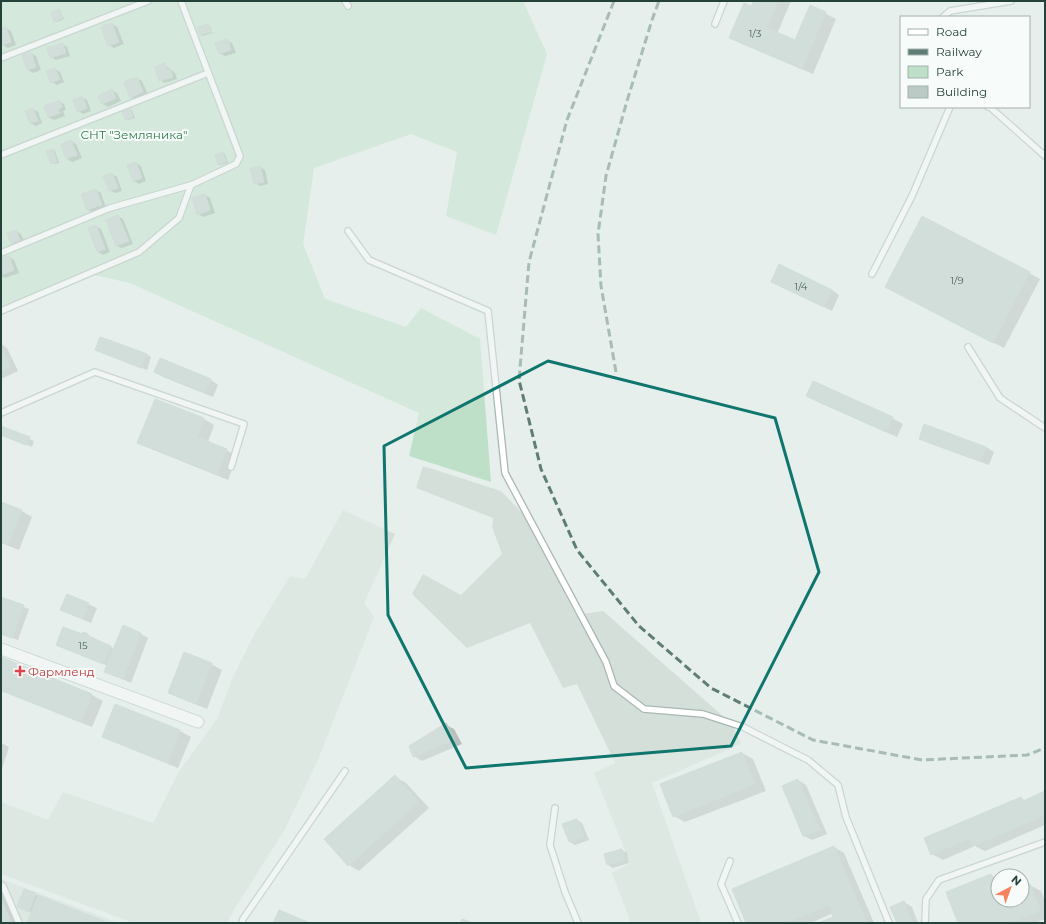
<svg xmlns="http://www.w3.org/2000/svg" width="1046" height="924" font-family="Montserrat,sans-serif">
<rect width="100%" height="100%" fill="#e6efeb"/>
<g fill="#d4dfda">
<path d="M423,466L501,491L526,517L576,615L603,611L732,724L741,744L652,783L701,923H631L612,873L630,863L594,773L615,763L577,684L563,688L530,623L467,648L412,594L423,574L461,595L502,554L492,527L493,518L416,488Z"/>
<path d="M343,510L395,534L364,603L374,617L318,760L285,829L232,913L227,923H134L1,874V802L48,820L63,792L153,823L178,773L217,719L233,677L254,635L290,576L305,579Z"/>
<path d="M1,879L119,923H1Z"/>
</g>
<path fill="#bfe0c8" d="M1,1H523L547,54L496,235L446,216L457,152L411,134L314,168L303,244L325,299L406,327L421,308L480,339L491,482L409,456L419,413L130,283L90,274L1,309Z"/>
<g fill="#0003">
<path d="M755,1H791L777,34L796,42L811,6L836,19L813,74L741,43L731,37L752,8Z"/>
<path d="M59,10L61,12L64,19L57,22L55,21Z"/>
<path d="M112,24L117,27L124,44L114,48L109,45Z"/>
<path d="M208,25L210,26L212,33L203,36L201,35L198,28Z"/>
<path d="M6,28L11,31L16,45L8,48L3,45L1,39V29Z"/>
<path d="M227,40L232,43L236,53L225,56L220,53Z"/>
<path d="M62,44L67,47L70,56L56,60L51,57Z"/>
<path d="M31,53L36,56L41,70L33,73L28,70L23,56Z"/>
<path d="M165,65L175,73L177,79L165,83L160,80Z"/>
<path d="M55,69L60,72L64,82L57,85L52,82Z"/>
<path d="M137,78L142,81L148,95L136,100L131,97Z"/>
<path d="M112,90L117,93L121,101L108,107L103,104Z"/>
<path d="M82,97L87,100L91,111L83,114L78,111Z"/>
<path d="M59,101L64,104L66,110L63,111L65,116L54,120L48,117Z"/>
<path d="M33,109L38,112L42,123L36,126L30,123Z"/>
<path d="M130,109L132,110L135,118L128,120L126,119Z"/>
<path d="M71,141L76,144L82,158L72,162L67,159L62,144Z"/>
<path d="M53,150L55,151L59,163L54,164L52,163Z"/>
<path d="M223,153L225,154L228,163L221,165L219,164Z"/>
<path d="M136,163L141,166L146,181L139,184L134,181Z"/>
<path d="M260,167L265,170L268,184L260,186L255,183L251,169Z"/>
<path d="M112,174L117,177L122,191L115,193L109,190Z"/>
<path d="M96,190L101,193L106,208L93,213L88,210Z"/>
<path d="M205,195L210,198L215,213L203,217L198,214Z"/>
<path d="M118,216L123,219L133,244L122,248L117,246Z"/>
<path d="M96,226L101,229L110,252L103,255L98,252Z"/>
<path d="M16,231L21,234L25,243L17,246L12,243Z"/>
<path d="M9,257L14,260L19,273L5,278L1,276V260Z"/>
<path d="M1029,273L1040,279L1004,348L897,293Z"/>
<path d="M780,286L832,290L839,295L832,311Z"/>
<path d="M1,344L7,348L18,371L1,379Z"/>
<path d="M96,350L146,354L151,357L147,370Z"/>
<path d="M160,360L211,380L218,385L213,397L163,377L155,372Z"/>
<path d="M807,396L892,418L903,424L897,437L818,402Z"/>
<path d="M155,400L204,419L214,425L208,442L226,450L237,456L228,480L149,448L139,442Z"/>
<path d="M1,427L34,441L32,447L1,434Z"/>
<path d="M920,438L986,447L994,452L989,465L928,443Z"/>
<path d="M1,503L22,511L32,517L19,550L1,543Z"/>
<path d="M67,595L97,608L91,623L61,610Z"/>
<path d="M1,598L29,609L18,640L1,634Z"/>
<path d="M141,634L148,638L131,683L106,672L108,666L65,649L57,645L88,635L115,649Z"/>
<path d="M1,658L92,695L103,701L92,727L1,691Z"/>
<path d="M211,664L222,670L207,709L180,698L169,692Z"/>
<path d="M116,705L180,731L191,737L178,768L114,742L104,736Z"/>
<path d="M446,725L454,729L462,744L422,761L414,756Z"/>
<path d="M1,743L9,747L1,772Z"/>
<path d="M742,753L753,759L766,791L685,822L674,816L662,784Z"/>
<path d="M395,777L406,783L429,808L359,871L349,865Z"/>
<path d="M798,780L806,785L827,834L812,840L804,836L783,786Z"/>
<path d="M1045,792V825L985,851L975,846L943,860L932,854L1021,798L1026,801Z"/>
<path d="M577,820L582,823L589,840L575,845L570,842L564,825Z"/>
<path d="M834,847L844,853L874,923H821L835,917L833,913L811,923H747Z"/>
<path d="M622,850L627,853L629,863L613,868L608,865Z"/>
<path d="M990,875L998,879V900H1022V888L1030,885L1041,891L1045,901V919L1035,923H959Z"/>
<path d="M1,892L7,896L19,923H1Z"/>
<path d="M35,894L41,897L106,923H28L32,913L19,907Z"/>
<path d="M904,902L912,907L918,923H898Z"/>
</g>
<g fill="#bbcac4" stroke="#b8c9c2">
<path d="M754,1H778L767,28L795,40L810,5L826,12L802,69L729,38L744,3L751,6Z"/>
<path d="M59,9L63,18L54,22L51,13Z"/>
<path d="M112,23L119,42L108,46L101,27Z"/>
<path d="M208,24L211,32L200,35L197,27Z"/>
<path d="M6,27L11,42L2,45L1,28Z"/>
<path d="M228,39L231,50L219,54L215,43Z"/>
<path d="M63,43L66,53L50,58L47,48Z"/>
<path d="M31,52L36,67L27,70L22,55Z"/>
<path d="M165,63L167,70L170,69L173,77L159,81L155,67Z"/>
<path d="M55,68L60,79L51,83L46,71Z"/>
<path d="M137,77L143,92L130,98L124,82Z"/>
<path d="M112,89L116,98L102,104L98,96Z"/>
<path d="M82,96L87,108L77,112L73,100Z"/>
<path d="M60,100L62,107L58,109L60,113L48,117L44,106Z"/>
<path d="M33,108L38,121L30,123L25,111Z"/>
<path d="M130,108L133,117L125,120L122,111Z"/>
<path d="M71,140L77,155L66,159L61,144Z"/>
<path d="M53,149L57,162L51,164L46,151Z"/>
<path d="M223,152L226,162L218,165L215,155Z"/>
<path d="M136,162L142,178L133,181L127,165Z"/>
<path d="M260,166L264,182L254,184L250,168Z"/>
<path d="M112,173L118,188L109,191L103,176Z"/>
<path d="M96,189L102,205L87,210L81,194Z"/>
<path d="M205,194L210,210L197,215L192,198Z"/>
<path d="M118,215L129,241L116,246L106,220Z"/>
<path d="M922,216L1030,272L993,343L885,287Z"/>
<path d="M96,225L105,249L97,252L88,228Z"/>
<path d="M16,230L20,240L11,243L7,233Z"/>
<path d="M9,256L14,270L1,275V259Z"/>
<path d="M779,264L832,290L824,307L771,282Z"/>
<path d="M100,337L123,345L118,359L95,350Z"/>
<path d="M1,345L10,367L1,371Z"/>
<path d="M123,345L147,354L141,368L118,359Z"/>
<path d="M160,358L211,379L205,393L154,372Z"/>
<path d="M813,381L893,417L886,432L806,396Z"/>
<path d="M155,399L204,418L197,437L227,449L217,474L137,443Z"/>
<path d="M924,424L986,447L981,461L919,439Z"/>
<path d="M1,426L30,437L26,445L1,435Z"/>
<path d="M1,502L22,510L8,545L1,542Z"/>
<path d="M67,594L89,603L83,619L60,610Z"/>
<path d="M1,597L24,605L12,638L1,634Z"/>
<path d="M123,625L141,633L123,679L104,672Z"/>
<path d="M63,627L82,634L83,632L88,634V636L111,646L103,664L56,645Z"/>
<path d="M184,652L212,663L196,704L168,693Z"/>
<path d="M1,657L92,694L81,722L1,690Z"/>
<path d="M115,704L180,730L168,763L102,737Z"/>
<path d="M446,723L455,739L413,757L409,746Z"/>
<path d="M742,752L755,784L673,817L660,784Z"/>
<path d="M395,775L419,802L348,866L324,839Z"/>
<path d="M798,779L820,830L803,836L782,786Z"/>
<path d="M1045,791V815L973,846L970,838L931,855L924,838L1021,797L1023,801Z"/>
<path d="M577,819L584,837L569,842L562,824Z"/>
<path d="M834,846L867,923H818L833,917L829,905L786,923H746L732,889Z"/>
<path d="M622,849L625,860L607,865L604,854Z"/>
<path d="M991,874L998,892V900H1022V887L1030,884L1041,911L1010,923H958L946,892Z"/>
<path d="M24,889L36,893L29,912L17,907Z"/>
<path d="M38,895L109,923H27Z"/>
<path d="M1,898L9,917L10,923H1Z"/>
<path d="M904,901L913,923H897L890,907Z"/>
<path d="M279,910L310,923H273Z"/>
<path d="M462,919L473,923H460Z"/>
</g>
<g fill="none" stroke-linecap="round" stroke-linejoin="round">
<g stroke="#a8b8b2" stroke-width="8">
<g id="lane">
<path d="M345,1L348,6"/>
<path d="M943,17L950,11L1011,1"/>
<path d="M715,24L724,1"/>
<path d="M1,58L148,1"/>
<path d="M988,107L991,108L1045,156"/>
<path d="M1,155L208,73"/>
<path d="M348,231L369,260L488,311L505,473L606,662L614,686L644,709L703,714L743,727L808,760L838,785L846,817L889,923"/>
<path d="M1,253L110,208L191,185L236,164L240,156L181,1"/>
<path d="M872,274L912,196L950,107"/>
<path d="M1,311L139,252L179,218L191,185"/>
<path d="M968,347L1000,398L1045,428"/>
<path d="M1,413L95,372L244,424L231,467"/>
<path d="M555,808L550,845L565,892L578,923"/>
<path d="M730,861L721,884L738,923"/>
<path d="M1,885L3,886L19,923"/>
<path d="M242,923L243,919L345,771"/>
<path d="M925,923L926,899L939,880L1045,842"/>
</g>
</g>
<g stroke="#a8b8b2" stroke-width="13">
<path id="street" d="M1,649L198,722"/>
</g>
<use href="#lane" stroke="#fff" stroke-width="5.5"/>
<use href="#street" stroke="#fff" stroke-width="11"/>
<g stroke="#5f7d75" stroke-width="3" stroke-dasharray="8 4" stroke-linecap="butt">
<path d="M614,1L567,120L529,262L519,380L541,469L577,550L639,626L711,688L813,740L922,760L1027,755L1045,748"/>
<path d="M616,372L601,286L598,234L606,176L627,101L652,20L659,1"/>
</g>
</g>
<path d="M0 0H1046V924H0ZM548,361L775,418L819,572L731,746L466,768L388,615L384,446Z" fill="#e6efeb" fill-opacity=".55" fill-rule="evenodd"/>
<path fill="none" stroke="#0f766e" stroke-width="3" stroke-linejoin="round" d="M548,361L775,418L819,572L731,746L466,768L388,615L384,446Z"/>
<path fill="#e0444e" stroke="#f7fbf9" stroke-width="1.5" d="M18 665h4v4h4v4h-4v4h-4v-4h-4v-4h4z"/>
<g text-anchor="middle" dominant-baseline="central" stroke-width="4" stroke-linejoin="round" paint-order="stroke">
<g font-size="10" fill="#4a645c">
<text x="755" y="33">1/3</text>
<text x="957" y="280">1/9</text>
<text x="801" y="286">1/4</text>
<text x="83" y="645">15</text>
</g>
<g font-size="12" fill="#2d7a4b" stroke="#f7fbf9">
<text x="134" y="134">СНТ "Земляника"</text>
</g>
<g font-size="12" fill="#be3a42" stroke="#f7fbf9" text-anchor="start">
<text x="28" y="671">Фармленд</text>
</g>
</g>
<rect width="1046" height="924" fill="none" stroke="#24423a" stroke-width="4"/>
<rect x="900" y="16" width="130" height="92" fill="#f7fbf9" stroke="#a3b1ad"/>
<rect x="908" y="29" width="20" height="6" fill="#ffffff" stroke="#a3b1ad"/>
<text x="936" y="36" font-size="12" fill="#24423a">Road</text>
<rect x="908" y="49" width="20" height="6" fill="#5f7d75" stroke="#a3b1ad"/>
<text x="936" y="56" font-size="12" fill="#24423a">Railway</text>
<rect x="908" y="66" width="20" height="12" fill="#bfe0c8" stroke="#a3b1ad"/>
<text x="936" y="76" font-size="12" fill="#24423a">Park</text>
<rect x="908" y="86" width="20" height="12" fill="#bbcac4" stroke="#a3b1ad"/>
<text x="936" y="96" font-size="12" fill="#24423a">Building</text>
<g transform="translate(1010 888) rotate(41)"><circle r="19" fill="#f7fbf9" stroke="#a3b1ad"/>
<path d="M0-3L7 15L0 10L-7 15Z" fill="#f4845f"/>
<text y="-6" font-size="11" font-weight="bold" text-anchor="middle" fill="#24423a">N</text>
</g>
</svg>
